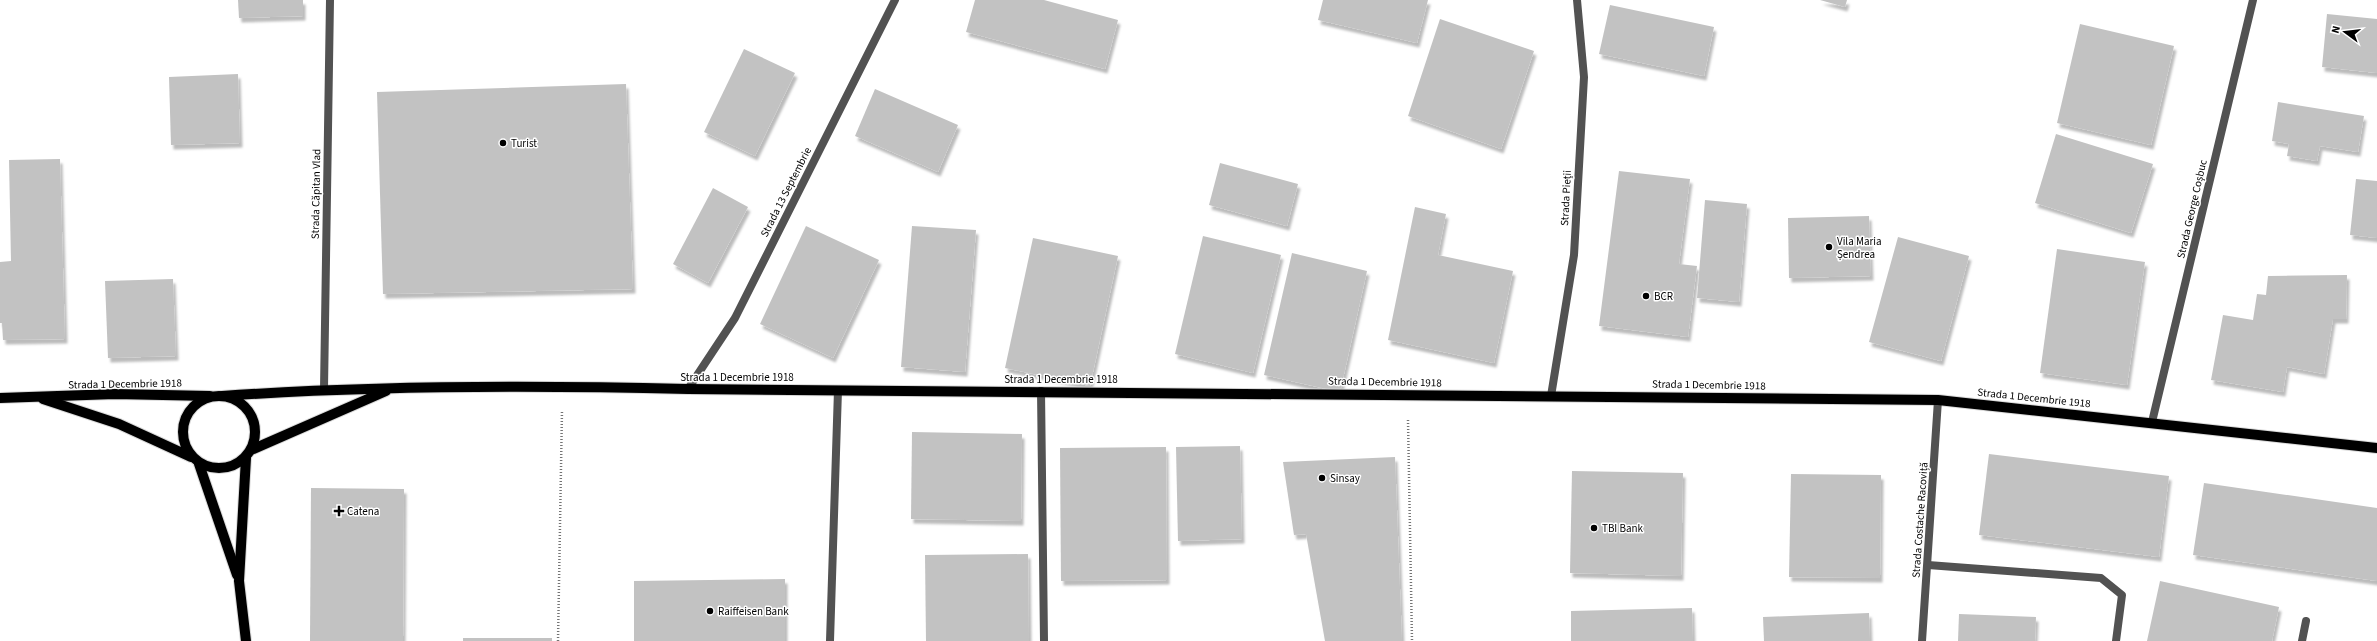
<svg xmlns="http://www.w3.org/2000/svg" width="2377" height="641" font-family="'Source Sans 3',sans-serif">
<defs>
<filter id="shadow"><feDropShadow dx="2.5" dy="4.5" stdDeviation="1" flood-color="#0004"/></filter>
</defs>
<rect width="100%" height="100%" fill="#fff"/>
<g fill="#c2c2c2" filter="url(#shadow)">
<path d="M238,0H303V16L239,18Z"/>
<path d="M975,0H1044L1118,20L1105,69L966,32Z"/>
<path d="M1323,0H1428L1417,43L1318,20Z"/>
<path d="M1820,0H1847L1845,7Z"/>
<path d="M1610,5L1714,27L1704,76L1599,54Z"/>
<path d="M2327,14L2377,19V73L2322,67Z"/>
<path d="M1440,19L1534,51L1501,149L1408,116Z"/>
<path d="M2080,24L2174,46L2151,145L2057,123Z"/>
<path d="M744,49L795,73L755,156L704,132Z"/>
<path d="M238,74L240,143L171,145L169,77Z"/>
<path d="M626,84L633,289L383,294L377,92Z"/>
<path d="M875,89L958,125L938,172L855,136Z"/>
<path d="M2278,102L2364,116L2358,152L2320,146L2317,161L2287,156L2289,144L2272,141Z"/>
<path d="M2056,134L2153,164L2131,233L2035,203Z"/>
<path d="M60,159L65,339L3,340L2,323H0V262L11,261L9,160Z"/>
<path d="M1220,163L1298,184L1287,226L1209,205Z"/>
<path d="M1619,171L1690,179L1679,264L1697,266L1688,337L1599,326Z"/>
<path d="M2356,179L2377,181V238L2350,235Z"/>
<path d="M713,188L748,207L708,283L673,264Z"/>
<path d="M1705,200L1747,204L1739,302L1697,298Z"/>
<path d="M1415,207L1446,214L1438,255L1513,271L1494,363L1388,340Z"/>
<path d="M1869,216L1871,276L1789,278L1788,218Z"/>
<path d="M806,226L879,260L833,358L760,324Z"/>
<path d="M912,226L976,230L965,372L901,367Z"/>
<path d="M1203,236L1281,255L1253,373L1175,354Z"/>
<path d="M1898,237L1969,256L1941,361L1869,342Z"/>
<path d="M1033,238L1118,256L1090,386L1005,368Z"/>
<path d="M2057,249L2145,262L2127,385L2040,373Z"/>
<path d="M1292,253L1367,271L1340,392L1264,375Z"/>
<path d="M2347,275L2346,319H2333L2324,374L2287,367L2283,392L2211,380L2223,315L2253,320L2257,294L2266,295L2268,276Z"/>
<path d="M173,279L176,356L108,358L105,281Z"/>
<path d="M912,432L1022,434L1021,521L911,519Z"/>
<path d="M1240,446L1242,539L1178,541L1176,447Z"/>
<path d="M1166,447L1167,580L1061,581L1060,448Z"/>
<path d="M1989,454L2169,476L2159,557L1979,535Z"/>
<path d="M1395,457L1402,641H1325L1306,534L1294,535L1283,462Z"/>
<path d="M1572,471L1683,473L1681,576L1570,573Z"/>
<path d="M1791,474L1881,475L1880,578L1789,577Z"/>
<path d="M2204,483L2377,508V581L2193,555Z"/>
<path d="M311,488L404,489L403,641H310Z"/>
<path d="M1028,554L1029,641H926L925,555Z"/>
<path d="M785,579V641H634V581Z"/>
<path d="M2160,581L2279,607L2272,641H2147Z"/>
<path d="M1692,608L1693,641H1571V611Z"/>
<path d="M1869,613L1870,641H1764L1763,617Z"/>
<path d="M1959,614L2036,617L2035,641H1958Z"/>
<rect x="463" y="638" width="89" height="3"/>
</g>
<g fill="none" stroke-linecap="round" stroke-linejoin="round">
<g stroke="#dbdbdb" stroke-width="12">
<g id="primary">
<circle cx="219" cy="432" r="36"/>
<path d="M222,396C377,385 533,385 688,389L1938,400L2377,448"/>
<path d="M0,398L115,394L210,396"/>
<path d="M43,399L119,424L191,457"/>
<path d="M251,450L386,391"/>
<path d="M246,458L239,581L246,641"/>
<path d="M199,464L237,575"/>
</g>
</g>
<g stroke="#747474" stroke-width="2.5" stroke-dasharray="1 2" stroke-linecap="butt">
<path d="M1408,420L1412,641"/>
<path d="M558,641L562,410"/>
</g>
<g stroke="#525252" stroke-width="8">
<path d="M1041,391L1044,641"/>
<path d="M1928,565L2101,578L2122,595L2116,641"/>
<path d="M830,641L838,390"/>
<path d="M2302,641L2306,621"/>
</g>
<g stroke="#525252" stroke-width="8">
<path d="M324,389L330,0"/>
<path d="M688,389L735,318L895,0"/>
<path d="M1551,396L1574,255L1584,77L1577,0"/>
<path d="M2152,422L2253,0"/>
<path d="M1922,641L1938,400"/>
</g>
<use href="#primary" stroke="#000" stroke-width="10"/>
</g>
<g fill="#000" stroke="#fff" stroke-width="1.5">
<circle cx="503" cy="143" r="4"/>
<circle cx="1829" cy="247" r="4"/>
<circle cx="1646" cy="296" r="4"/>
<circle cx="1322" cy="478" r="4"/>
<path d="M337 505h4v4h4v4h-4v4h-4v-4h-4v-4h4z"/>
<circle cx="1594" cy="528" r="4"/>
<circle cx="710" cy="611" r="4"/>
</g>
<g text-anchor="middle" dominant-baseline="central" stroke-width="3" stroke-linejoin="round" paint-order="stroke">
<g font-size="11" fill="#000" stroke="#fff" text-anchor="start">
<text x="511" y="143">Turist</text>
<text x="1837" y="241">Vila Maria<tspan x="1837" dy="13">Șendrea</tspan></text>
<text x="1654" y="296">BCR</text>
<text x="1330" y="478">Sinsay</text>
<text x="347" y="511">Catena</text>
<text x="1602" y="528">TBI Bank</text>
<text x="718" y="611">Raiffeisen Bank</text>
</g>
<g font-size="11" fill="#000" stroke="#fff">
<text transform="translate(786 192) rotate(-63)">Strada 13 Septembrie</text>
<text transform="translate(316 194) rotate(-89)">Strada Căpitan Vlad</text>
<text transform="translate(1566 198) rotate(-87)">Strada Pieții</text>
<text transform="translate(2192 209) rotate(-77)">Strada George Coșbuc</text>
<text x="737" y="377">Strada 1 Decembrie 1918</text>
<text x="1061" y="379">Strada 1 Decembrie 1918</text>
<text transform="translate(1385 382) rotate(1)">Strada 1 Decembrie 1918</text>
<text transform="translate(125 384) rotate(-1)">Strada 1 Decembrie 1918</text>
<text transform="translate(1709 385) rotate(1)">Strada 1 Decembrie 1918</text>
<text transform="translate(2034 398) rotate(6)">Strada 1 Decembrie 1918</text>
<text transform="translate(1920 520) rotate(-86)">Strada Costache Racoviță</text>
</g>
</g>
<g transform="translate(2345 32) rotate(285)" stroke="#ffffff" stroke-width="3" paint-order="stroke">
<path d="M0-3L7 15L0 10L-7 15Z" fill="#000000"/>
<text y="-6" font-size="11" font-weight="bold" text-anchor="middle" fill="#000000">N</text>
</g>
</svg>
